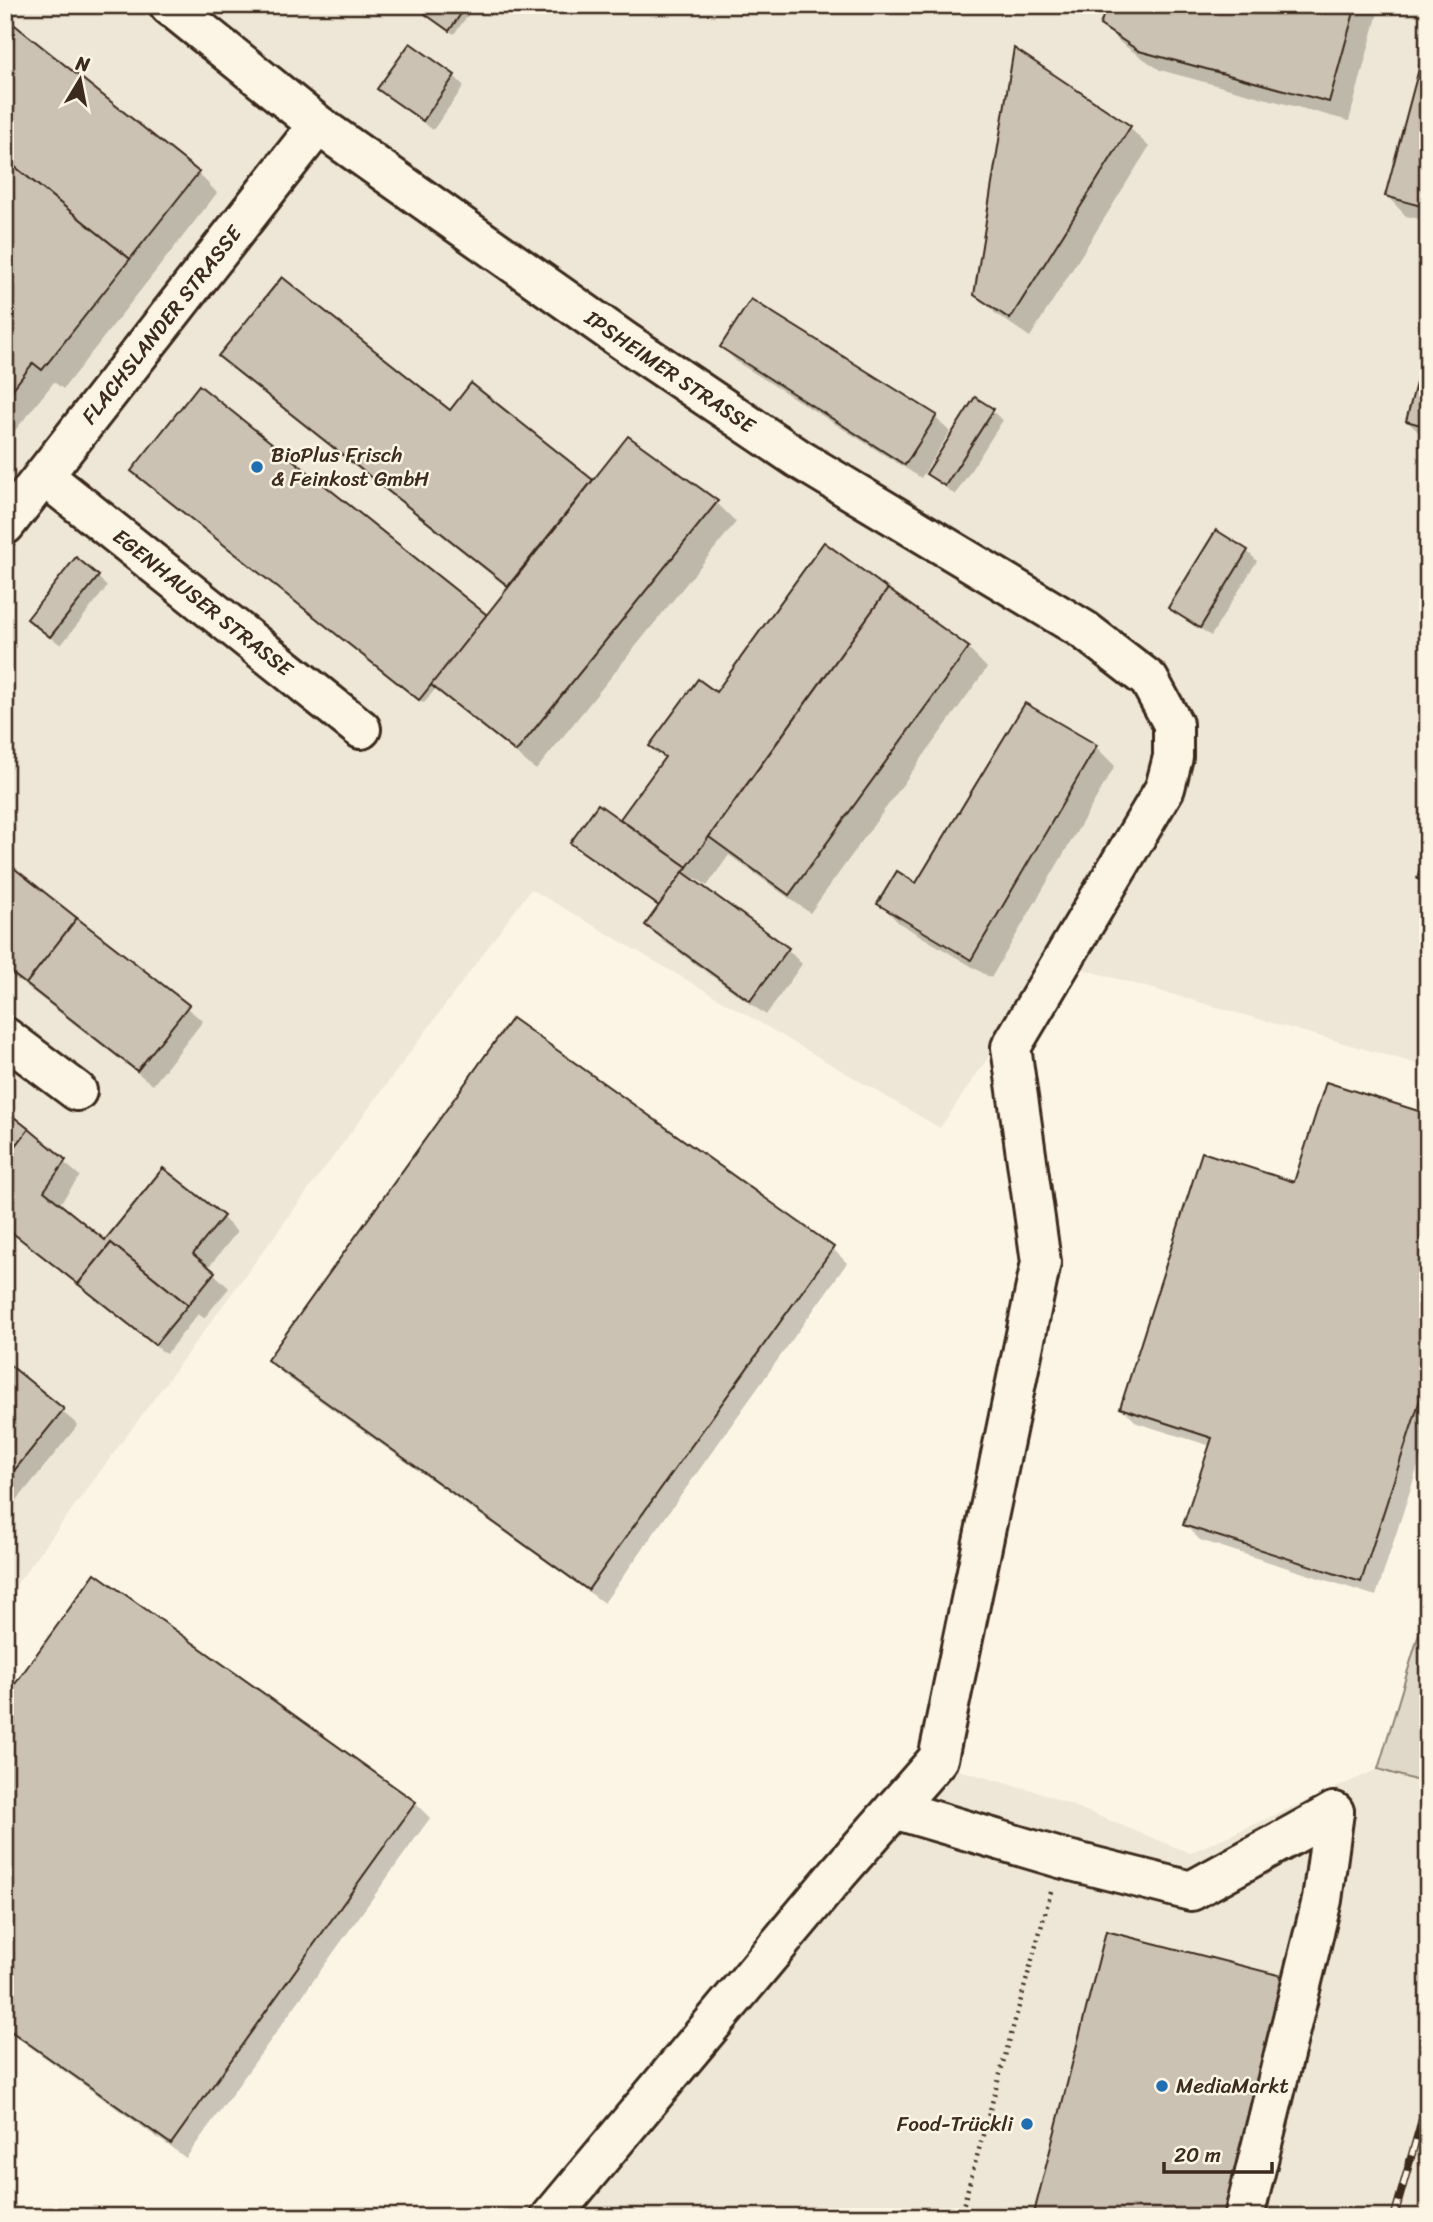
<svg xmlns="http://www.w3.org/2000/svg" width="1433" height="2222" font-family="Sriracha,sans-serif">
<rect width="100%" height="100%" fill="#fcf5e5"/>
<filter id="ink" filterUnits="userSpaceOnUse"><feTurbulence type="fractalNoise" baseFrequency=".0143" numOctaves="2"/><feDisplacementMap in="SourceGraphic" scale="14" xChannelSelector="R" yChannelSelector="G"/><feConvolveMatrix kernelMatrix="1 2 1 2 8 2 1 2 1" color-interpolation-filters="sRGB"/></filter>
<g filter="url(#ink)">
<g fill="#eee6d6">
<path d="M5,5H1428V1067L1054,961L940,1128L531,889L5,1600Z"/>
<path d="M917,1759L1039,1792L1190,1853L1378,1769L1428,1783V2217H532Z"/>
</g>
<path fill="#e0d8c8" stroke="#8e8173" stroke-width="2" d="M1428,1604V1784L1378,1769Z"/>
<g fill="#0003">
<path d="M433,5H467L472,10L454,34L432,18Z"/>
<path d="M1109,5H1380L1349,121L1160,70L1122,44L1102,24Z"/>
<path d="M5,31L198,173L217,193L63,389L54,382L5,443Z"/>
<path d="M1428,42V221L1406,216L1387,196Z"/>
<path d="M454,76L464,86L433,130L379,89Z"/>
<path d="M1129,127L1149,147L1030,337L996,314L976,294Z"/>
<path d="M1428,345V441L1407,421Z"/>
<path d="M722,347L935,417L950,432L921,478L737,362Z"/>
<path d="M220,356L450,412L472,386L593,482L628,438L717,503L736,522L536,770L436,688L424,703L138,475L486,617L508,588L240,375Z"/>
<path d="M976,399L1003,420L955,495L928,474Z"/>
<path d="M824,545L968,648L987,668L810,913L729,855L707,886L696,878L693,882L787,949L802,964L766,1015L662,940L647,925L660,908L573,842L628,828L622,819L665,759L651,745L717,694Z"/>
<path d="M1247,551L1257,561L1211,636L1170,608Z"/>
<path d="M98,577L107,587L61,645L39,629Z"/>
<path d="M1096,747L1115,766L991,978L899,923L880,904L917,885Z"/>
<path d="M5,864L203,1021L153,1085L5,970Z"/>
<path d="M5,1112L80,1176L59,1205L106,1243L222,1217L237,1232L208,1268L229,1288L204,1318L198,1314L166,1354L5,1228Z"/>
<path d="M1428,1116V1435L1376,1596L1200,1540L1185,1525L1211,1446L1137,1423L1122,1408L1295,1184Z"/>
<path d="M832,1248L847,1263L604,1603L284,1375L269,1360Z"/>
<path d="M5,1364L78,1425L5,1515Z"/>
<path d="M95,1575L415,1803L430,1818L186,2158L5,2029V1701Z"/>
</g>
<g fill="#ccc2b3" stroke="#3b2a1e" stroke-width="2">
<path d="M431,5H467L449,31L425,14Z"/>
<path d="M1107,5H1356L1329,102L1139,51L1100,25Z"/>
<path d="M11,22L199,172L130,259L5,159V28Z"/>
<path d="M1428,35V208L1385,196Z"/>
<path d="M410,43L455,75L423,121L377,89Z"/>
<path d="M1014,48L1131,126L1010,319L974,295Z"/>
<path d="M5,159L130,259L42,370L33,363L5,399Z"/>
<path d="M282,277L450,410L471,383L593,480L508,586L218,356Z"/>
<path d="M751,299L937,415L905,465L720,347Z"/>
<path d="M1428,338V427L1406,421Z"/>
<path d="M199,385L487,615L419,700L131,471Z"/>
<path d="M975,397L994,409L945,486L926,474Z"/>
<path d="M628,436L718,501L516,752L431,685Z"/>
<path d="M1216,530L1248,550L1200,628L1168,608Z"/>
<path d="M824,542L888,589L687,867L620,819L665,757L649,746L698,679L716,692Z"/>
<path d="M76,557L99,576L50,637L27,619Z"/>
<path d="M888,589L969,647L789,895L709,837Z"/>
<path d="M1025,703L1097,745L971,960L877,904L897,871L916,883Z"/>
<path d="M598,804L687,867L659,906L570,843Z"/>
<path d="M1428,839V882L1417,879Z"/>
<path d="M5,861L77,918L26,984L5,968Z"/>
<path d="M683,872L789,948L750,1001L645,925Z"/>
<path d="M77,918L189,1005L137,1071L26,984Z"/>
<path d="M512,1018L834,1247L588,1590L267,1360Z"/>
<path d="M1326,1082L1428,1114V1375L1361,1582L1183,1525L1212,1438L1120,1408L1202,1152L1294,1182Z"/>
<path d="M5,1110L29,1129L5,1160Z"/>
<path d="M29,1129L66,1160L44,1191L105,1240L163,1168L224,1216L193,1254L215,1272L188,1305L111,1243L78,1284L5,1227V1160Z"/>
<path d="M111,1243L188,1305L155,1345L78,1284Z"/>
<path d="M5,1361L64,1409L5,1482Z"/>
<path d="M95,1573L416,1802L171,2144L5,2027V1698Z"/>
<path d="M1106,1931L1286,1977L1224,2217H1033Z"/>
</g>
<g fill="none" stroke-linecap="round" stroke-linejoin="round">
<g stroke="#3b2a1e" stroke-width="44">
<g id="minor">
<path id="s1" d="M169,5L318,125L624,341L799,459L1084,630L1149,680L1173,724V757L1165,788L1011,1047L1041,1262L938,1759L839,1872L551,2217"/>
<path id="s2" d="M44,476L361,729"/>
<path id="s3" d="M5,525L318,125"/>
<path d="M5,1037L77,1091"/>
<path d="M894,1809L1060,1858L1191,1891L1334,1812"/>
<path d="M1244,2217L1322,1900L1334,1812"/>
</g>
</g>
<path stroke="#3b2a1e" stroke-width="4.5" stroke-dasharray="2 5" stroke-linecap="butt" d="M960,2217L1051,1892"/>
<use href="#minor" stroke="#fcf5e5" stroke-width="38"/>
<g stroke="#3b2a1e" stroke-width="8">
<g id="rail">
<path d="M1394,2217L1428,2098"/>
<path d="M1425,2217L1428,2208"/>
</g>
</g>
<use href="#rail" stroke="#fcf5e5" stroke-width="5" stroke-dasharray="16" stroke-linecap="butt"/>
</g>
</g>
<g fill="#1f6fb2" stroke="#fcf5e5" stroke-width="2.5">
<circle cx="257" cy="467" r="7"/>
<circle cx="1162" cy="2086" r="7"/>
<circle cx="1027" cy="2124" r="7"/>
</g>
<g text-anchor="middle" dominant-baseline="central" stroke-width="5" stroke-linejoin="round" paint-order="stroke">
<g font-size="21" fill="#3b2a1e" stroke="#fcf5e5">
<text stroke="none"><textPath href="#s3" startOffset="254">FLACHSLANDER STRASSE</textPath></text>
<text stroke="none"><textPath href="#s1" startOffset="621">IPSHEIMER STRASSE</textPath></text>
<text stroke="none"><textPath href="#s2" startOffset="203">EGENHAUSER STRASSE</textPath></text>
</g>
<g font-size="21" fill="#3b2a1e" stroke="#fcf5e5" text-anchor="start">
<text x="271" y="455">BioPlus Frisch<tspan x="271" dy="24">&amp; Feinkost GmbH</tspan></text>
<text x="1176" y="2086">MediaMarkt</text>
<text x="1013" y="2124" text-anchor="end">Food-Trückli</text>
</g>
</g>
<rect width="1433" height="2222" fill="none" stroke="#fcf5e5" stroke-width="28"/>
<rect x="14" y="14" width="1405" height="2194" fill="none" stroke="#3b2a1e" stroke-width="2.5" filter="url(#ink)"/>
<g transform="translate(80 80) rotate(10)" stroke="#fcf5e5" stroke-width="5" paint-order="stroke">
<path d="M0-5L12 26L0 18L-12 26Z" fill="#3b2a1e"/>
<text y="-10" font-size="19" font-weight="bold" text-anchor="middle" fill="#3b2a1e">N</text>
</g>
<path d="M1164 2162v10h108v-10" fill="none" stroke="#3b2a1e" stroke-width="3.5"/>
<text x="1174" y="2162" font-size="21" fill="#3b2a1e" stroke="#fcf5e5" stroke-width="5" paint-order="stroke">20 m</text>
</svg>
